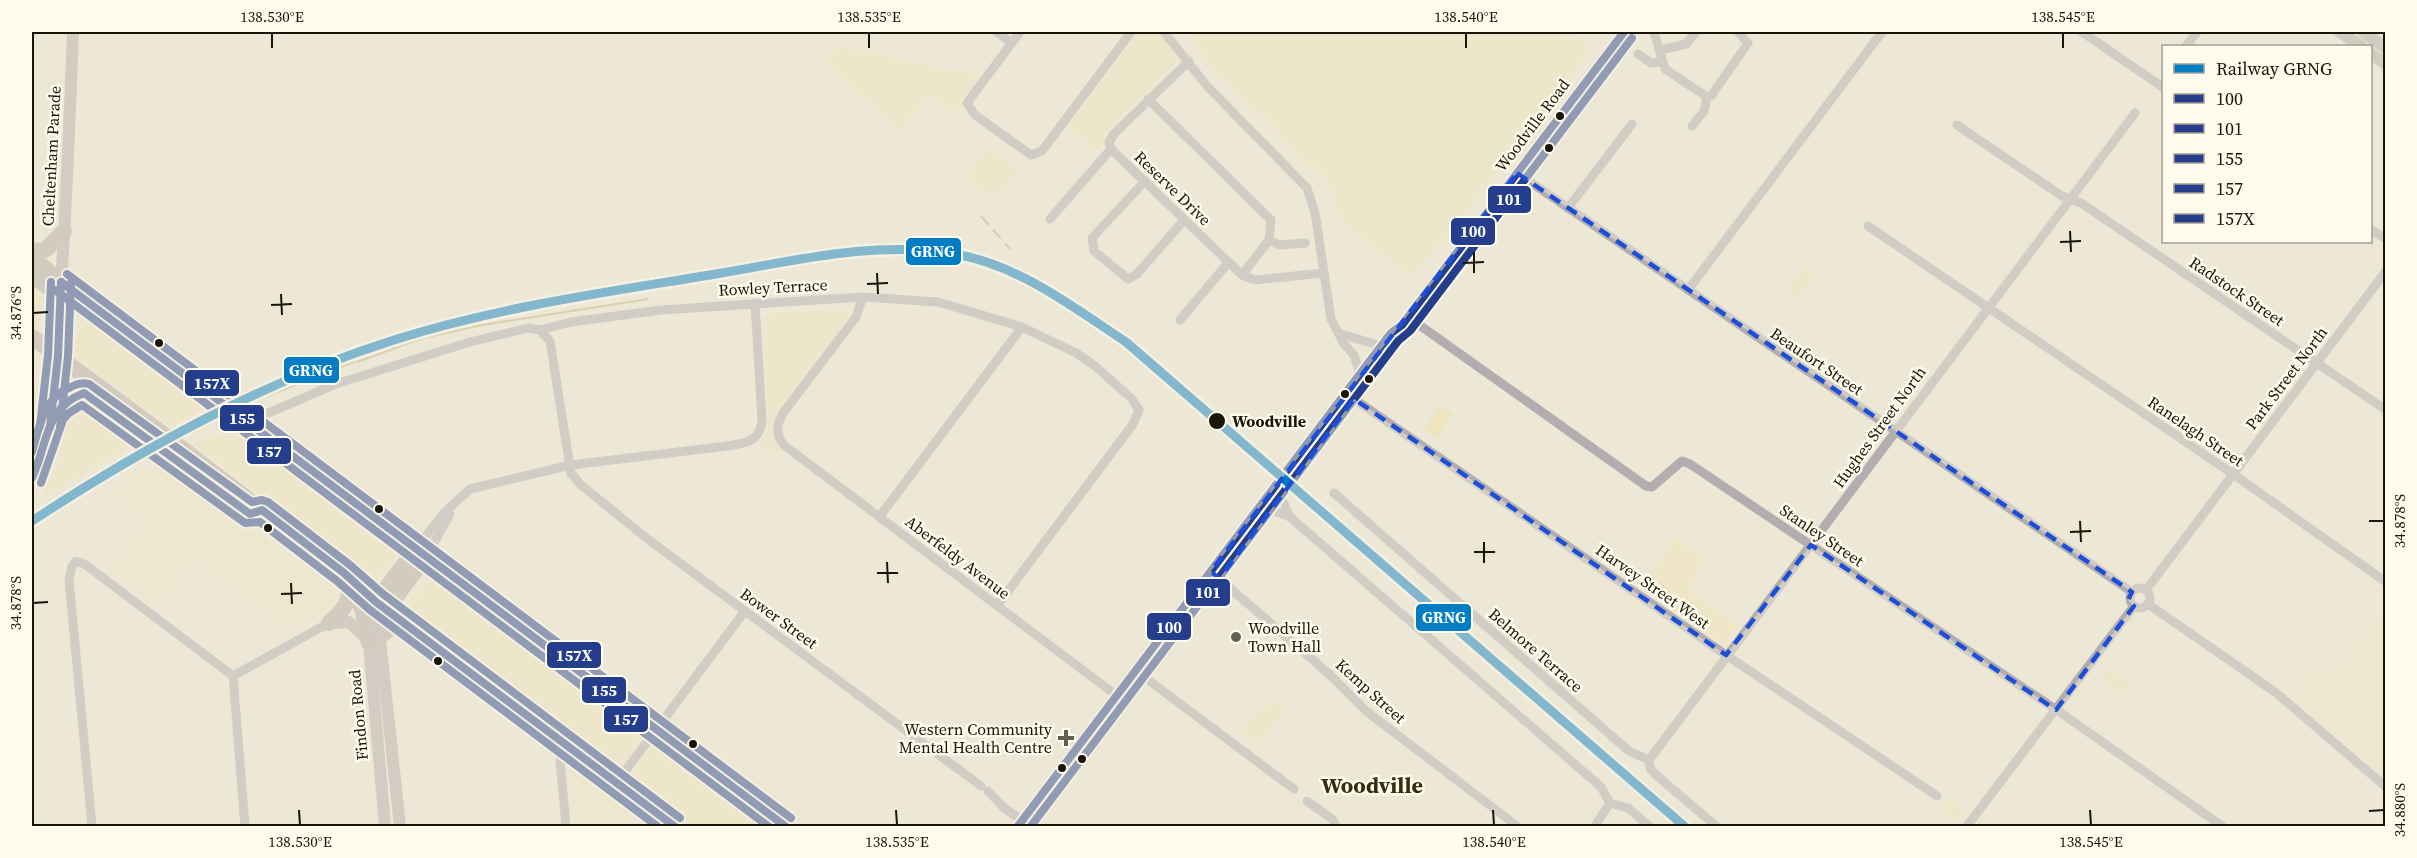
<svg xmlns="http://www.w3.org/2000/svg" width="2417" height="858" font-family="'Source Serif 4',serif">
<rect width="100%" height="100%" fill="#ede8d5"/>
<g fill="#efe6c7">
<path d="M160,460L334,588L335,601L331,607L289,629L195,557L159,605L109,570L146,519L108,491Z"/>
<path d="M1675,538L1705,559L1689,590L1738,625L1725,644L1641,586Z"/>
<path d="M2385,611V779L2305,709L2309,705L2294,694L2319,665L2334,676L2349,658L2354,645Z"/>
<path d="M572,769L645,826H574L569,771Z"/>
</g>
<g fill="#eee4be">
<path d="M1138,32H1160L1181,58L1104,133V143L1099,151L1067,128Z"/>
<path d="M1190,32H1570L1592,47L1488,186L1412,277L1341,222L1328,179L1314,165L1311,169L1279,136L1281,133L1261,113H1256L1206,63Z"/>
<path d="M837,46L980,75L951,113L929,95L899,131L824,60Z"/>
<path d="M988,145L1018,171L1000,194L988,196L965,176Z"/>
<path d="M1805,264L1817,272L1798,298L1786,290Z"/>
<path d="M32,282L44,290L38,333L32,328Z"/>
<path d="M80,307L211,407L170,427L75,356Z"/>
<path d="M848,310L849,316L775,417C768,436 780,439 780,454L761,452L760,442L767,432L769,421L762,319L768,313Z"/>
<path d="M1441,405L1453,414L1436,438L1424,429Z"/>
<path d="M88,409L135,442L47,496L43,492L59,459L67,422L74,411Z"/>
<path d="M238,427L341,503L375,538L397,555L375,581L365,579L193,443Z"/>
<path d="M430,571L644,731L645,736L622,767L612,769L402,608L413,596L418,599V589Z"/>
<path d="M2108,668L2132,685L2125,696L2100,679Z"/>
<path d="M1275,699L1287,709L1258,747L1240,733L1257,712Z"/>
<path d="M658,743L663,744L772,826H694L639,785L632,783L631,775L653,745Z"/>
<path d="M1950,799L1968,812L1960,823L1941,810Z"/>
</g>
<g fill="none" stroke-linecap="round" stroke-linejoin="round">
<g stroke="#c2b47d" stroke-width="2">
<path d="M357,362L423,338L482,325L648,299"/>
<path d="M336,369L354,362"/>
<path d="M258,400L332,370"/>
</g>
<g stroke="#b2aeb0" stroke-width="9">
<path d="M997,32L1012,43"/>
<path d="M1020,32L967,103L975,115L1031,155L1042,151L1131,32"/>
<path d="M1164,32L1207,86L1307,188L1315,213L1331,319L1344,344L1354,355L1360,374"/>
<path d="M1654,32L1665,69L1707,97L1711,96L1748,43L1738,32"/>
<path d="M2082,32L2164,88"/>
<path d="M2186,46L2197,32"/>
<path d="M1661,50L1686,44L1696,32"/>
<path d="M1638,54L1651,63L1662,62"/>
<path d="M1189,61L1114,134L1109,142L1111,149L1242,275L1255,280L1324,273"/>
<path d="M1148,99L1271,220L1269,240L1242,275"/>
<path d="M1957,125L2062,196L2081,203L2386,410"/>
<path d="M1692,126L1704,111L1707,97"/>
<path d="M1517,173L2132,592"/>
<path d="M1145,181L1092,238L1094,251L1128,279L1137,274L1184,220"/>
<path d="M1568,208L1632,124"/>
<path d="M1050,219L1111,149"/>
<path d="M1868,226L2233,474L2386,582"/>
<path d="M2370,229L2386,239"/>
<path d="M1269,240L1279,245L1305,243"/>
<path d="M1688,290L1882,32"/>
<path d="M863,297L856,317L783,413C776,426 775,434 785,446L1120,698"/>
<path d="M1408,317L1646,486L1652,487L1682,461L1690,464L2061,713L2222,826"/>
<path d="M1180,320L1228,263"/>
<path d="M540,330L550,341L571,473L581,485L649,540L981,786"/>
<path d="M1338,333L1381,346"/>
<path d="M1354,399L1726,655L1937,796"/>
<path d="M255,427L266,414L336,384L470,342L528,328L540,330L571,322L661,310L863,297L938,302L1022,327L1076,353L1094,365L1132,399L1139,410L1133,424L997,606"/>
<path d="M1334,493L1629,751L1649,760"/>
<path d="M1281,497L1290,517"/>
<path d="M1272,510L1290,517L1601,787L1610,803"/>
<path d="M880,516L1022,327"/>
<path d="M417,547L444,513L470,489L571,465L727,446C746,443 760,442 762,420L755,303"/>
<path d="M427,555L450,514"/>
<path d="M1215,575L1329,674L1366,711L1517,826"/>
<circle cx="2140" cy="598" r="10"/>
<path d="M2146,590L2386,271"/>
<path d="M2148,604L2275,692L2386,787"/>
<path d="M1139,673L1294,789"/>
<path d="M1649,760L2135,113"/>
<path d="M1649,760L1650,768L1656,775L1716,826"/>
<path d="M617,782L745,611"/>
<path d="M988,791L1004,808L1026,823"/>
<path d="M1307,801L1332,819L1336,826"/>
<path d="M1610,803L1628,808L1649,826"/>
<path d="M92,826L69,580L72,566L76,561L86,565L233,676"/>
<path d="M245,826L233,676L329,623"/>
<path d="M566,826L560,761L568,744"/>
<path d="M1595,826L1610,803"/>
<path d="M1967,826L2134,606"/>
</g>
<g stroke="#b2acac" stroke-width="12">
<path d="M2340,32L2361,46"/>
<path d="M2363,32L2386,48"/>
<path d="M2370,53L2386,64"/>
<path d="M32,478C66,422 57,333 62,268C67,190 70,110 73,32"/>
<path d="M376,602L369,643L385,826"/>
<path d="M387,609L380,640L400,826"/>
<path d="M329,623L349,622L367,639"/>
<path d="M380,640L390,630L414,629"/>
<path d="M1018,826L1391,333L1402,325L1624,32"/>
<path d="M1031,826L1399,339L1402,325"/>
</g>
<g stroke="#b1aaa7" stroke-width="16">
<path d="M32,251L45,250L64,231"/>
<path d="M32,257L61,282L417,547L785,826"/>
<path d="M32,275L60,296"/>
<path d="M32,337L167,437L344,573L376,602L536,720L674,826"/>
<path d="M52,415L62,402L84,393L204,480"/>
<path d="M351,584L363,611L369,643"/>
<path d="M376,602L417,547"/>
<path d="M387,609L427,555"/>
<path d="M329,623C343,611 353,600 347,580"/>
</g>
<g stroke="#b2ada8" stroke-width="2" stroke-dasharray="12 6" stroke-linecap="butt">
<path d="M981,216L1010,249"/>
<path d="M1426,609L1456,629"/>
</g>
<g stroke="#fffbed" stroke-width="12">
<path id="bus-1" d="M1018,826L1391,333L1402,325L1624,32"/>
</g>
<g stroke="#fffbed" stroke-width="12">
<path id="bus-2" d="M1031,826L1398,341L1410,331L1632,38"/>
</g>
<g stroke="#fffbed" stroke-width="12">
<g id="bus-3">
<path d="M61,282L785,826"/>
<path d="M50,427L58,356L61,282"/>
<path d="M32,478C48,444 44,408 84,393L250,514L262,510L344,573L376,602L674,826"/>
</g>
</g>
<g stroke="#fffbed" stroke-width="12">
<g id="bus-4">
<path d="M55,290L768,826"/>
<path d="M60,428L68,356L71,282"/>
<path d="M41,483L63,420L69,413L82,405L245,523L260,522L337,581L370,610L657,826"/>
</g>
</g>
<g stroke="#fffbed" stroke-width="12">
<g id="bus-5">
<path d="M67,274L791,818"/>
<path d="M40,426L48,355L51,282"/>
<path d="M32,452C39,427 44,397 71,387C77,384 82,382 89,384L252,502L262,500L268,502L350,565L383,594L680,818"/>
</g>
</g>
<use href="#bus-1" stroke="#243e8c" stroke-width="8"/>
<use href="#bus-2" stroke="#243e8c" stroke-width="8"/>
<use href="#bus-3" stroke="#243e8c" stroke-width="8"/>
<use href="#bus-4" stroke="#243e8c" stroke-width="8"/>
<use href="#bus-5" stroke="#243e8c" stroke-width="8"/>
<g stroke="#fffbed" stroke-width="14">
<path id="rail-1" d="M32,521C145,447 264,381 394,340C498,307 608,292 716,274C794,261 875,240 955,254C1019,265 1073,307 1126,342L1684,826"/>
</g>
<use href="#rail-1" stroke="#007dc3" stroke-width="9"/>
</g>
<path d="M0 0H2417V858H0ZM1517,173L2132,592L2128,600L2134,606L2056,710L1811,545L1726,655L1354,399L1219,579L1211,571Z" fill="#ede8d5" fill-opacity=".55" fill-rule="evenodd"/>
<path fill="none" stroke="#1d4ed8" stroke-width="4.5" stroke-dasharray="12 8" stroke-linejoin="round" d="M1517,173L2132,592L2128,600L2134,606L2056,710L1811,545L1726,655L1354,399L1219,579L1211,571Z"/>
<path fill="none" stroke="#191609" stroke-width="2" d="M272,33V48M869,33V48M1466,33V48M2063,33V48M2070,231L2071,252M2060,242L2081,241M1474,252V273M1463,263L1484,262M877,273L878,294M867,284L888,283M281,294L282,315M271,305L292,304M33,313L48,312M2080,521L2081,542M2369,521H2384M2070,532L2091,531M1484,542V563M1474,552H1495M887,562L888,583M877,573H898M291,583L292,604M281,594L302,593M33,603L48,602M299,810L300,825M896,810L897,825M1493,810L1494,825M2090,810L2091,825M2369,811L2384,810"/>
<g fill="#191609" stroke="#fffbed" stroke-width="2">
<circle cx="1560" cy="116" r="5"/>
<circle cx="1549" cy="148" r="5"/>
<circle cx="159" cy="343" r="5"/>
<circle cx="1369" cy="379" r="5"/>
<circle cx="1345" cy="394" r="5"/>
<circle cx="1217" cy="421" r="9"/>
<circle cx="379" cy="509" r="5"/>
<circle cx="268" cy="528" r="5"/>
<circle cx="438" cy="661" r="5"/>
<circle cx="693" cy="744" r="5"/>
<circle cx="1082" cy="759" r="5"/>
<circle cx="1062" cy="768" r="5"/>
</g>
<g fill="#636050" stroke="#fffbed" stroke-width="2">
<circle cx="1236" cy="637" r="6"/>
<path d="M1063 729h6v6h6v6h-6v6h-6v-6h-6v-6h6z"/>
</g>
<g text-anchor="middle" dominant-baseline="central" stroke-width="5" stroke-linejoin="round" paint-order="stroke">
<g font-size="16" fill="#191609" stroke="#fffbed">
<text transform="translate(1532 125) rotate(-53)">Woodville Road</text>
<text transform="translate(51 156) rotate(-87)">Cheltenham Parade</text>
<text transform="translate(1173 188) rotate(44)">Reserve Drive</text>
<text transform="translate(773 287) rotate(-3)">Rowley Terrace</text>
<text transform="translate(2237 291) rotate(34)">Radstock Street</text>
<text transform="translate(1817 361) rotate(34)">Beaufort Street</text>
<text transform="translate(2286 378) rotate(-53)">Park Street North</text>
<text transform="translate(1879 427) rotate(-54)">Hughes Street North</text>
<text transform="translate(2196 431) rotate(34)">Ranelagh Street</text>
<text transform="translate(1822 535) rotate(34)">Stanley Street</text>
<text transform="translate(958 557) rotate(37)">Aberfeldy Avenue</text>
<text transform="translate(1653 586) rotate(35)">Harvey Street West</text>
<text transform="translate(779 618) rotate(36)">Bower Street</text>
<text transform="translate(1536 650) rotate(41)">Belmore Terrace</text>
<text transform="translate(1371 691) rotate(42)">Kemp Street</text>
<text transform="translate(358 715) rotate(-95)">Findon Road</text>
</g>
<g font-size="16" font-weight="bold" fill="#191609" stroke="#fffbed" text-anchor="start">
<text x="1232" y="421">Woodville</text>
</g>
<g font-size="16" fill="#191609" stroke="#fffbed" text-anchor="start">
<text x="1248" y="628">Woodville<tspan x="1248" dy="18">Town Hall</tspan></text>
<text x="1052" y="729" text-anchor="end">Western Community<tspan x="1052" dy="18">Mental Health Centre</tspan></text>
</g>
<g font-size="22" font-weight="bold" fill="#352d0f" stroke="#fffbed">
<text x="1372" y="785">Woodville</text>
</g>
</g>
<g stroke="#fffbed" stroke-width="2">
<rect x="1487" y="185" width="45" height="29" rx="6" fill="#243e8c"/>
<rect x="1450" y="217" width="46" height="29" rx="6" fill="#243e8c"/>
<rect x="905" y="237" width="57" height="29" rx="6" fill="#007dc3"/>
<rect x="283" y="356" width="57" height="28" rx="6" fill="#007dc3"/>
<rect x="184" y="369" width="56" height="28" rx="6" fill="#243e8c"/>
<rect x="219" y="404" width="46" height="28" rx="6" fill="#243e8c"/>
<rect x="246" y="437" width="46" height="28" rx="6" fill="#243e8c"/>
<rect x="1185" y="578" width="46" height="29" rx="6" fill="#243e8c"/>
<rect x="1415" y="603" width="57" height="29" rx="6" fill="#007dc3"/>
<rect x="1146" y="612" width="46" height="29" rx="6" fill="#243e8c"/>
<rect x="546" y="641" width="56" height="28" rx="6" fill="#243e8c"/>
<rect x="581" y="676" width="46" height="28" rx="6" fill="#243e8c"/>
<rect x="603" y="705" width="46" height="28" rx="6" fill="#243e8c"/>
</g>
<g font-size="16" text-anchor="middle" font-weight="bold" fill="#fff">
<text x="1509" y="205">101</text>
<text x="1473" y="237">100</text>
<text x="933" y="257">GRNG</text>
<text x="311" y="376">GRNG</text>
<text x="212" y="389">157X</text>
<text x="242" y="424">155</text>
<text x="269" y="457">157</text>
<text x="1208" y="598">101</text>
<text x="1444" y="623">GRNG</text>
<text x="1169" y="633">100</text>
<text x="574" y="661">157X</text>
<text x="604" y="696">155</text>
<text x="626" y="725">157</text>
</g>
<rect width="2417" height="858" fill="none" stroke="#fffbed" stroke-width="66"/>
<rect x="2162" y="45" width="210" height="198" fill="#fffbed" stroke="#a39f92" stroke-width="1.5"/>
<rect x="2174" y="64" width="30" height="9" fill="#007dc3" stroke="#a39f92" stroke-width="1.5"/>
<text x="2216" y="75" font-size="18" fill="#191609">Railway GRNG</text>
<rect x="2174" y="94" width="30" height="9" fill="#243e8c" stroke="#a39f92" stroke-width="1.5"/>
<text x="2216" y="105" font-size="18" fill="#191609">100</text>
<rect x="2174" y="124" width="30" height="9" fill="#243e8c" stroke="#a39f92" stroke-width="1.5"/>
<text x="2216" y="135" font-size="18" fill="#191609">101</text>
<rect x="2174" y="154" width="30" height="9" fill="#243e8c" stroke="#a39f92" stroke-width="1.5"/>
<text x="2216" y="165" font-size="18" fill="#191609">155</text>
<rect x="2174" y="184" width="30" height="9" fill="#243e8c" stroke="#a39f92" stroke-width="1.5"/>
<text x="2216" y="195" font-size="18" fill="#191609">157</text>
<rect x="2174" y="214" width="30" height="9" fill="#243e8c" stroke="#a39f92" stroke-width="1.5"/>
<text x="2216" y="225" font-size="18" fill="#191609">157X</text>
<rect x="33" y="33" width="2351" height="792" fill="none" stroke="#191609" stroke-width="2"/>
<g font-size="15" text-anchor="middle" fill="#191609">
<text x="272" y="22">138.530°E</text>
<text x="869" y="22">138.535°E</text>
<text x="1466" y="22">138.540°E</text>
<text x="2063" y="22">138.545°E</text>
<text transform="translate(16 313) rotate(-90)" y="5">34.876°S</text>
<text transform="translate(2400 521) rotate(-90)" y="5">34.878°S</text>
<text transform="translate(16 603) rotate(-90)" y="5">34.878°S</text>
<text transform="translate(2400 810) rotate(-90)" y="5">34.880°S</text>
<text x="300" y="847">138.530°E</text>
<text x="897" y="847">138.535°E</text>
<text x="1494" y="847">138.540°E</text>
<text x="2091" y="847">138.545°E</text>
</g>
</svg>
